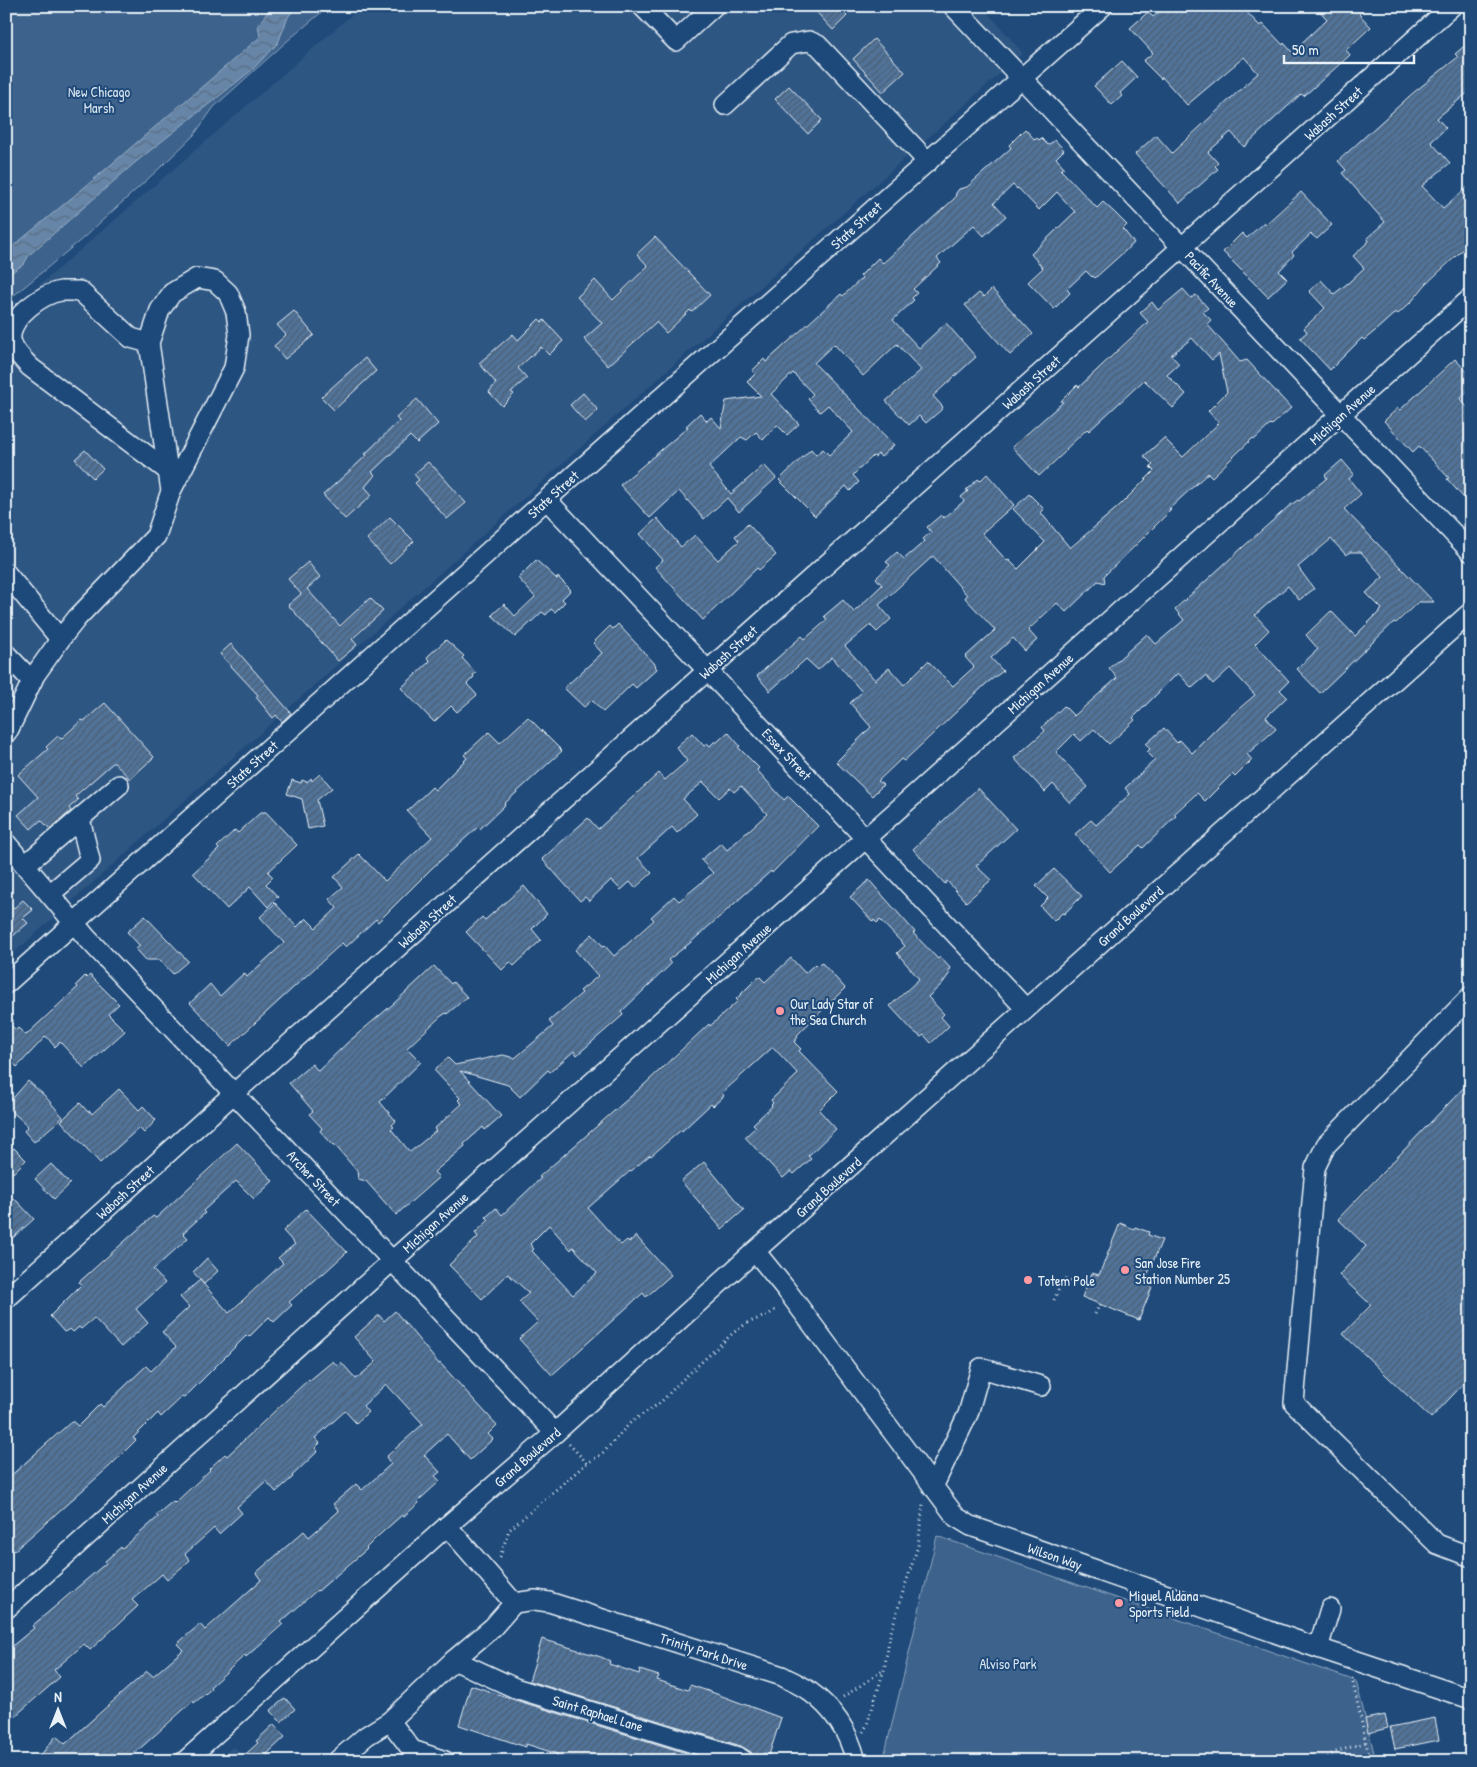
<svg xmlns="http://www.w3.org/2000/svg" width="1477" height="1767" font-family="'Patrick Hand',sans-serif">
<defs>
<pattern id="water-waves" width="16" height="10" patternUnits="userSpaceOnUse" patternTransform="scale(1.25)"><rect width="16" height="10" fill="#6685a7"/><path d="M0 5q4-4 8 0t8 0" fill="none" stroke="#596d82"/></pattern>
<pattern id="building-hatch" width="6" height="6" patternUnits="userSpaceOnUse" patternTransform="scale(1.25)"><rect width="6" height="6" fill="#517399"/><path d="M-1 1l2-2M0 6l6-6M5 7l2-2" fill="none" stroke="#4c5e72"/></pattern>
</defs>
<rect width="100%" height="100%" fill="#1f4a7a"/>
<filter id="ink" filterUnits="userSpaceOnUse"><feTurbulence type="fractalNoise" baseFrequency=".02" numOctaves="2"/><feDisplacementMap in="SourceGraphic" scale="10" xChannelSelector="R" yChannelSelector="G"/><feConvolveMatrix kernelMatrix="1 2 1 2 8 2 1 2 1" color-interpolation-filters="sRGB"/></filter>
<g filter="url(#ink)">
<g fill="#2e5683">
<path d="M362,6H982L1023,53L6,960V314Z"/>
<path d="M234,1746L246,1761H216Z"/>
</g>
<g fill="#3c628c" stroke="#92aac2">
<path d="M6,6H329L286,42L214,107L194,135L162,166L82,239L6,302Z"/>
<path d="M937,1536L1356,1681L1376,1761H883Z"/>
</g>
<path fill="url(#water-waves)" stroke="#9ab0c7" d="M272,6H297L288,17L278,43L252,70L137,161L29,255L24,264L6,276V252L86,186L260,37L258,25Z"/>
<g fill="url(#building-hatch)" stroke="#e8f1f8" fill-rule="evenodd">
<path d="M811,6H837L847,16L833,30Z"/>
<path d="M1166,6H1241L1260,26L1263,24L1283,45L1284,43L1292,52L1327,19L1315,6H1368L1359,14L1371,27L1346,50L1350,55L1304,96L1301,94L1244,147L1231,132L1208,152L1218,163L1215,166L1218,169L1180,203L1135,154L1156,135L1172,153L1258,73L1244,57L1187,105L1162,77L1161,79L1143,61L1153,53L1130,28L1148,12L1153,17Z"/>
<path d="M874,39L905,72L883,92L853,59Z"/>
<path d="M1471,40V90L1437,118L1446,128L1431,142L1450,163L1422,186L1443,208L1471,184V242L1426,284L1412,301L1398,314L1396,312L1375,331L1364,340L1362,338L1330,370L1300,338L1307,332L1304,328L1325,308L1309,291L1321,280L1334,294L1348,283L1364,268L1353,256L1369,241L1367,238L1385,222L1342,173L1346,170L1338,161L1413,93L1458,57L1455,54Z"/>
<path d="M1122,61L1137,77L1120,93L1122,96L1112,105L1094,86Z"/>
<path d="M789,86L822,120L808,134L775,99Z"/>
<path d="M1025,129L1035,140L1037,138L1039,140L1041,138L1048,145L1055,140L1064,150L1056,158L1064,167L1061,170L1097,208L1103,202L1115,213L1127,225L1123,229L1134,243L1095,278L1093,276L1092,277L1086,271L1067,289L1070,293L1054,309L1028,282L1043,268L1031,254L1075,212L1057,192L1039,210L1018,188L1017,189L1013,185L994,203L1006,216L984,236L974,225L937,258L941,263L913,289L917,293L912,298L914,300L893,320L919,348L946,323L976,357L933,396L943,407L941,410L926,423L919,416L909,425L886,401L921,370L897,344L863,376L834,344L814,363L894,445L881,457L878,454L875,457L873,456L853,475L859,482L850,491L846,486L815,516L779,480L811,449L816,455L823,449L829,455L853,432L828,405L820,412L808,399L813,394L793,373L771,394L799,424L787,435L777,425L763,440L756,432L747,440L741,437L709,467L731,494L764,465L776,478L739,512L727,498L704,519L679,491L650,518L620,485L688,427L686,426L700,413L707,421L711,417L721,428L726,401L761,396L747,382L755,374L752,371L764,359L766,362L841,294L843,296L862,278L860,276L878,258L883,263L955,198L956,193L959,189L967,187L1011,148L1009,145Z"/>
<path d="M1301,192L1332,225L1317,239L1311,234L1292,252L1294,255L1279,271L1287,279L1268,297L1223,252L1242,233L1247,238L1264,222L1266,224Z"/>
<path d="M655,237L710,295L692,312L690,310L666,333L656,322L608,366L584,339L602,323L577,297L595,280L613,300L648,266L637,254Z"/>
<path d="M992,289L1033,334L1010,355L965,305L979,293L984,297Z"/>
<path d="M1183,289L1191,298L1196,295L1208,308L1203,312L1211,320L1207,324L1240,362L1247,360L1291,408L1272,425L1271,424L1254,440L1253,438L1212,477L1208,473L1169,509L1171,510L1142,539L1104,576L1105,583L1098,581L1066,612L1057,603L1028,630L1037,640L1025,651L1013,638L991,658L1003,671L987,683L904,761L901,759L878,781L883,785L872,796L836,762L871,727L850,703L862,692L832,657L818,670L806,659L770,691L757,676L802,636L805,639L827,620L824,616L843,600L854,612L882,585L876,578L890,565L886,562L897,552L904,559L925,541L923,539L931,532L927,527L941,515L944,518L964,501L961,497L968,491L966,490L978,479L980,481L987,474L1014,505L982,533L1007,561L1009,560L1018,569L1045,542L1013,509L1029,494L1044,509L1041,513L1070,548L1119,506L1154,471L1150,467L1153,465L1144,456L1164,438L1183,457L1219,423L1208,411L1227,392L1219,354L1212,360L1192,338L1171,355L1179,364L1167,375L1186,394L1173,408L1144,380L1089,431L1087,429L1066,449L1067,450L1039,476L1012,447L1063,402L1061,401L1077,385L1079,387L1148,322L1140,313L1152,302L1158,310ZM933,556L967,595L965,598L995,630L965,657L974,667L953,686L928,661L904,685L889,668L875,680L845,646L870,625L877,632L891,619L879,605Z"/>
<path d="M294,311L314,335L285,359L274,346L286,335L277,325Z"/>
<path d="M539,319L542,322L544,320L563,341L549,355L541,347L518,368L527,378L511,392L514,394L502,406L489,392L496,383L479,363L513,334L518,340Z"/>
<path d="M365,358L376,371L334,410L321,397Z"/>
<path d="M1455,359L1471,376V389L1460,399L1471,411V506L1447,479L1449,478L1419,446L1413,452L1384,421L1398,408L1400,410Z"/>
<path d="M583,393L598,410L585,422L570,405Z"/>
<path d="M417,399L438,424L417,443L410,436L372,472L375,475L365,487L372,495L345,519L323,495L367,455L365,454L399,421L396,418Z"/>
<path d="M85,450L103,469L93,478L75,459Z"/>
<path d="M1342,460L1354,474L1349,479L1361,494L1344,509L1434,602H1418L1396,623L1394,622L1320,693L1297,669L1318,649L1306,635L1331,611L1355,636L1382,609L1366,593L1383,577L1361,552H1350L1346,555L1331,539L1298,567L1314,589L1299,600L1288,586L1255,615L1269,630L1255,644L1289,681L1280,690L1287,697L1266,717L1276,729L1247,754L1252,760L1235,777L1232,774L1205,801L1197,793L1174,814L1176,816L1143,848L1140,845L1110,872L1075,834L1091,820L1096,825L1130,794L1125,788L1155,760L1147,752L1150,749L1146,744L1164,728L1177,743L1180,740L1192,753L1220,725L1255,695L1230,668L1213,684L1206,676L1192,688L1178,673L1133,718L1135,720L1109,744L1094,729L1081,741L1074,734L1056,752L1088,787L1070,803L1053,784L1045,792L1014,758L1045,731L1042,727L1064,706L1074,716L1117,678L1109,668L1147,634L1156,644L1184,620L1175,609L1243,547L1289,506L1298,500L1299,501L1327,478L1325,475Z"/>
<path d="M428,462L433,467H434L466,503L447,519L415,483L419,480L414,474Z"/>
<path d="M390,517L414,541L390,564L367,539Z"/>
<path d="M657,518L681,547L695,535L718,560L739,541L735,536L748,524L776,555L759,570L757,568L703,620L655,567L663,560L640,534Z"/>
<path d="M536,560L557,579L558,577L571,590L562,599L565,602L555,612L551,609L546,615L542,612L515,637L492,615L504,604L515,616L535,597L518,578Z"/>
<path d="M308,562L320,577L307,589L340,626L370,598L383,611L352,639L357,645L338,661L288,605L301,594L288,579Z"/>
<path d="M618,624L656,665L655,666L657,669L636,688L632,684L603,712L592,700L584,707L564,688L602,653L593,643L610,626L613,629Z"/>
<path d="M446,640L464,656L462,658L476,673L473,675L474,677L467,684L477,695L457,712L451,706L434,722L401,688L430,661L427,658L429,655Z"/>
<path d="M231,644L291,713L282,722L276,715L273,718L256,697L258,695L220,654Z"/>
<path d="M105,703L154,757L130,779L114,762L75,796L78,800L69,808L71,811L50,829L41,820L31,829L18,815L38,797L18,775L48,749L46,747L58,736L61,739L82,720L84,721Z"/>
<path d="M528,717L562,751L504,804L505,805L480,829L478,827L431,869L378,922L376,919L346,947L342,943L230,1046L190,1003L210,984L220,996L244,973L247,977L284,943L260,917L275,903L297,927L306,918L316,928L337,908L329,899L343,887L334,877L359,854L385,881L432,837L407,811L432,787L435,790L467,758L464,755L489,732L500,743Z"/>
<path d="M728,732L740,746L738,747L759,768L757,770L784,800L788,796L818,826L772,873L771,871L690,943L668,960L671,964L621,1012L623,1015L577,1055L574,1051L550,1072L548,1070L520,1097L508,1085L460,1071L501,1116L485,1130L483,1127L464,1144L465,1146L434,1172L439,1177L396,1215L366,1181L358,1179L357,1171L334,1144L333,1145L320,1131L322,1128L309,1114L313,1111L289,1083L312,1064L318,1071L347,1043L392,1005L434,966L451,984L453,982L467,997L447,1014L446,1013L440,1017L407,1048L421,1062L380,1102L396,1121L392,1125L394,1127L391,1129L410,1152L436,1131L434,1129L462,1104L458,1100L460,1098L434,1070L448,1058L455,1065L503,1055L515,1058L553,1026L549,1021L582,993L580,991L598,976L575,950L592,934L604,947L605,946L614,956L654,920L651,917L674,896L679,901L713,873L701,860L721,843L727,850L767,814L741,786L734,792L730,788L719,798L703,782L683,799L697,814L677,833L672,827L638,858L652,873L635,888L630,882L621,890L611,880L589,901L585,897L580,901L542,859L588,818L598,829L659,773L665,780L687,761L676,747L692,733L704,746L707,743L710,746L715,741L716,743Z"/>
<path d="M320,774L332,788L317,800L323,826L308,829L302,799L287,794L292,780L301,783L302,780L307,782L311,778L312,781Z"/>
<path d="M978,788L1016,829L976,866L991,880L966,902L947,881L945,884L913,849Z"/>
<path d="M261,812H266L297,845L268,872L273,877L266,884L278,897L268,907L250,887L227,909L193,873L219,849L217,847L235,830L238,833Z"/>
<path d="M1054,869L1082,896L1064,914L1062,913L1054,921L1040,906L1048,898L1036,886Z"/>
<path d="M869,880L915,932L913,933L938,959L940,957L951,969L948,971L950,973L942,984L928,997L944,1014L941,1017L949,1026L931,1043L924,1035L921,1037L912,1030L890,1006L919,979L897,953L905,946L880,920L877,923L874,920L873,922L850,897Z"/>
<path d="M524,886L547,914L532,929L541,940L514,966L510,962L502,970L466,932L482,917L485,920Z"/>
<path d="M6,899L14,908L23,900L33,910L23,918L28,923L6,942Z"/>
<path d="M145,916L188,961L173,974L160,960H146L136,949L140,946L127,932Z"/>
<path d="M791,958L805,973L815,964L817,966L821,962L845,988L797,1035L798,1037L794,1042L801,1049L799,1051L838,1091L819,1110L836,1129L808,1156L811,1159L794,1174L791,1171L783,1178L745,1137L756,1127L753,1124L772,1106L771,1105L773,1103L771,1100L798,1074L773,1047L722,1093L724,1096L713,1106L711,1104L682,1131L681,1130L651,1156L650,1155L630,1172V1171L588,1208L621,1245L627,1240L629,1242L636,1236L671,1275L646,1297L643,1293L552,1375L519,1339L538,1322L519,1302L529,1293L508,1274L482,1299L449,1265L478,1237L475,1233L489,1220L486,1217L496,1208L502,1215L541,1178L539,1177L646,1083L709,1024L710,1026L738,1001L736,999L759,976L765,982ZM549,1225L571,1250L573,1247L597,1273L573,1295L532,1251L534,1249L530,1244Z"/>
<path d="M90,975L119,1004L108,1014L125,1031L84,1068L60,1042L55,1047L46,1036L17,1067L6,1056V1021L16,1030L18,1028L26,1035L78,987L76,985L85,976L87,978Z"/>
<path d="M1471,1080V1376L1431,1418L1343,1334L1371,1305L1339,1275L1366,1246L1338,1219Z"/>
<path d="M28,1081L44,1095L63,1117L34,1142L24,1131L28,1126L6,1106Z"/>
<path d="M119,1089L139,1110L143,1106L156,1120L144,1133L139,1128L100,1163L61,1121L80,1103L88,1112L90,1111L92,1114Z"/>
<path d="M237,1143L273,1181L254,1199L236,1181L203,1211L205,1213L183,1233L188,1238L153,1270L165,1283L136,1309L148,1323L121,1347L94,1318L81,1329L79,1327L73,1332L70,1329L64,1332L50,1316L81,1285L79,1282L153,1216L156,1218Z"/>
<path d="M14,1148L26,1160L13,1173L6,1166V1156Z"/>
<path d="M704,1162L744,1210L722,1229L681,1181Z"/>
<path d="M51,1164L70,1184L54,1199L35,1179Z"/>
<path d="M14,1198L34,1219L6,1244V1205Z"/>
<path d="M306,1209L347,1252L323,1274L322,1273L289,1302L292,1305L274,1322L269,1317L249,1337L247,1335L184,1398L182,1397L161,1417L158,1413L133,1438L136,1440L110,1466L14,1551L6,1543V1480L72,1421L78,1426L100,1404L103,1407L146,1366L151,1371L176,1347L162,1332L189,1307L180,1297L200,1280L229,1313L283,1263L278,1258L295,1244L283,1231Z"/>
<path d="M1120,1223L1134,1229L1135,1227L1149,1232L1148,1235L1162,1240L1144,1283L1152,1287L1139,1320L1082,1297L1092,1273L1099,1275Z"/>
<path d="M207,1258L218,1271L204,1284L193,1272Z"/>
<path d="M395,1311L439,1364L440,1363L497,1425L488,1434L493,1439L470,1460L447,1434L424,1455L440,1472L435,1476L440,1481L418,1501L419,1503L403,1517L402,1515L377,1537L366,1548L367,1549L318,1591L317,1590L281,1622L283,1624L246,1657L245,1655L210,1687L211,1689L194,1703L193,1701L126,1761H36L56,1736L65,1744L147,1671L153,1676L183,1650L177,1644L200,1624L205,1630L241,1598L261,1580L256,1573L304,1531L309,1537L339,1511L333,1504L356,1484L362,1490L391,1464L386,1457L423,1424L386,1384L363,1406L368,1412L356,1423L345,1411L315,1438L320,1443L315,1448L318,1451L292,1476L293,1477L276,1492L266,1481L237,1507L242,1513L219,1534L214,1528L185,1554L190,1560L167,1580L162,1574L132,1600L138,1606L90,1650L84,1644L54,1670L60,1677L6,1724V1651L34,1628L32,1626L106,1563L105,1561L121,1547L122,1549L158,1517L156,1515L173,1501L175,1503L210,1470L209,1469L225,1454L227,1456L309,1379L310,1380L333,1361L337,1366L341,1362L356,1379L376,1362L354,1337L379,1315L384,1321Z"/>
<path d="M542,1639L601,1657L610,1661L609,1664L639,1674L640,1670L659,1676L657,1680L688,1690L690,1685L714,1693L781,1718L769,1755L764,1753L763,1761H755L751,1752L741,1746L529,1681Z"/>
<path d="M471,1685L512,1699L712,1761H566L556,1758L557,1754L526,1744V1747L459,1725Z"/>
<path d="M285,1698L295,1709L281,1722L270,1711Z"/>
<path d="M1385,1715L1388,1728L1368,1733L1365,1719Z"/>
<path d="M1435,1718L1439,1740L1395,1749L1390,1727Z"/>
<path d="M274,1724L285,1737L267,1754L274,1761H238L258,1743L256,1741Z"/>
</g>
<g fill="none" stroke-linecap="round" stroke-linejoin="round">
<g stroke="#e8f1f8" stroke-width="22">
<g id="minor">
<path d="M642,6L676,41L714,6"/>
<path d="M953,6L1471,552"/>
<path d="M725,105L791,44L809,41L818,45L928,162"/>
<path d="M149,343L131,338L80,291C74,291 67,291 61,291C42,294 13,315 11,335C9,347 23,359 30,367L168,471"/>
<path d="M547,500L1026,1009"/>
<path d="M6,573L60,639"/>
<path d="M6,654L32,681"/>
<path d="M6,733L9,729L35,675L62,637L77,618L156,536L171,491L149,343L160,310L172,293L197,278L215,281L228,293L236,312L239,335L234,368L171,491"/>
<path d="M6,843L86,937L555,1433"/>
<path d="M25,865L119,785"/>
<path d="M50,894L90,860L80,819"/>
<path d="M6,984L565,483L1103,6"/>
<path d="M1471,996L1326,1145L1315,1168L1294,1403L1437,1544L1471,1557"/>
<path d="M755,1251L785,1288L956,1517L971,1526L1318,1648L1471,1699"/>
<path d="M6,1299L221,1105L1452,6"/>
<path d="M933,1487L968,1414L981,1368L1041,1386"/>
<path d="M447,1526L514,1603L535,1600L549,1602L782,1676C791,1681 801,1685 809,1691C833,1708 849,1733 856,1761"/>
<path d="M6,1609L392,1261L1471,298"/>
<path d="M1318,1648L1330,1609"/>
<path d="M454,1660L515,1688L738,1757L744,1761"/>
<path d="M390,1721L412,1750L445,1761"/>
<path d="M185,1761L447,1526L555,1433L755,1251L1471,612"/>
<path d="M337,1761L366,1736L390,1721L454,1660L493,1627L514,1603"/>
</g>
</g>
<g stroke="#e8f1f8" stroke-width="3" stroke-dasharray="1 4" stroke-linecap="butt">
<path d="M1054,1300L1063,1279L1086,1287"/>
<path d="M1095,1314L1100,1304"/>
<path d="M569,1444L587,1463"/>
<path d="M500,1557L509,1530L587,1463L602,1454L631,1422L660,1403L681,1381L733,1333L747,1323L768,1315L778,1308"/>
<path d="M1352,1678L1370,1761"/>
<path d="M843,1697L884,1670"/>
<path d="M863,1732L867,1725L884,1670L890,1635L902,1595L918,1546L923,1504"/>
<path d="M1324,1761L1333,1753L1366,1742"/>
</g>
<use href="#minor" stroke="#1f4a7a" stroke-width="19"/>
</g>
</g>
<g fill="#ff9aa2" stroke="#1f4a7a" stroke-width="2">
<circle cx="780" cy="1011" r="5"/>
<circle cx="1125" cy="1270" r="5"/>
<circle cx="1028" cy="1280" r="5"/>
<circle cx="1119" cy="1603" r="5"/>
</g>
<g text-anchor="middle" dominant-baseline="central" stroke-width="4" stroke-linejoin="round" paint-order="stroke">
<g font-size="14" fill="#d7e3ed" stroke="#1f4a7a">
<text x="99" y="91">New Chicago<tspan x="99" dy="16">Marsh</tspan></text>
<text x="1008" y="1663">Alviso Park</text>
</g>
<g font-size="14" fill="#e8f1f8" stroke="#1f4a7a">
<text transform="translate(1333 113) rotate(-42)">Wabash Street</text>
<text transform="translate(856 225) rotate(-42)">State Street</text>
<text transform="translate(1212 279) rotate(47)">Pacific Avenue</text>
<text transform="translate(1031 382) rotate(-42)">Wabash Street</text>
<text transform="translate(1342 414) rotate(-42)">Michigan Avenue</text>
<text transform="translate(553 494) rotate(-42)">State Street</text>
<text transform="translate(728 652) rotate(-42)">Wabash Street</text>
<text transform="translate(1040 683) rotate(-42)">Michigan Avenue</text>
<text transform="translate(787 754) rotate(47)">Essex Street</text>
<text transform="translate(252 764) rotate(-42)">State Street</text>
<text transform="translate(1130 916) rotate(-42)">Grand Boulevard</text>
<text transform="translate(427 921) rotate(-42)">Wabash Street</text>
<text transform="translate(738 953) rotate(-42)">Michigan Avenue</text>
<text transform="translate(314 1178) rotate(47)">Archer Street</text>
<text transform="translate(828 1187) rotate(-42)">Grand Boulevard</text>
<text transform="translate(125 1192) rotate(-42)">Wabash Street</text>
<text transform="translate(435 1222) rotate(-42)">Michigan Avenue</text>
<text transform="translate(527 1457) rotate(-41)">Grand Boulevard</text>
<text transform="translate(134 1493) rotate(-42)">Michigan Avenue</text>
<text transform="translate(1055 1556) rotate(19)">Wilson Way</text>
<text transform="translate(704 1651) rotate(18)">Trinity Park Drive</text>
<text transform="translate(598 1713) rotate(17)">Saint Raphael Lane</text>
</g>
<g font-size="14" fill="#e8f1f8" stroke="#1f4a7a" text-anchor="start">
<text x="790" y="1003">Our Lady Star of<tspan x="790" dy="16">the Sea Church</tspan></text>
<text x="1135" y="1262">San Jose Fire<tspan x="1135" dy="16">Station Number 25</tspan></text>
<text x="1038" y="1280">Totem Pole</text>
<text x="1129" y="1595">Miguel Aldana<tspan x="1129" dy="16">Sports Field</tspan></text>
</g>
</g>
<rect width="1477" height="1767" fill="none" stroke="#1f4a7a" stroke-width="25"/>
<rect x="12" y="12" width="1452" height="1742" fill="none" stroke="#e8f1f8" stroke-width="2" filter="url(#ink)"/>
<g transform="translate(58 1710)" stroke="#1f4a7a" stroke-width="4" paint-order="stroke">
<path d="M0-4L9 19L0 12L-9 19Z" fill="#e8f1f8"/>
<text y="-8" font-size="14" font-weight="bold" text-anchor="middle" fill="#e8f1f8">N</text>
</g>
<path d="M1284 55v8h130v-8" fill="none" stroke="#e8f1f8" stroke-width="2.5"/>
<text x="1292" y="55" font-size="15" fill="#e8f1f8" stroke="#1f4a7a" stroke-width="4" paint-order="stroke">50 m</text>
</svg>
